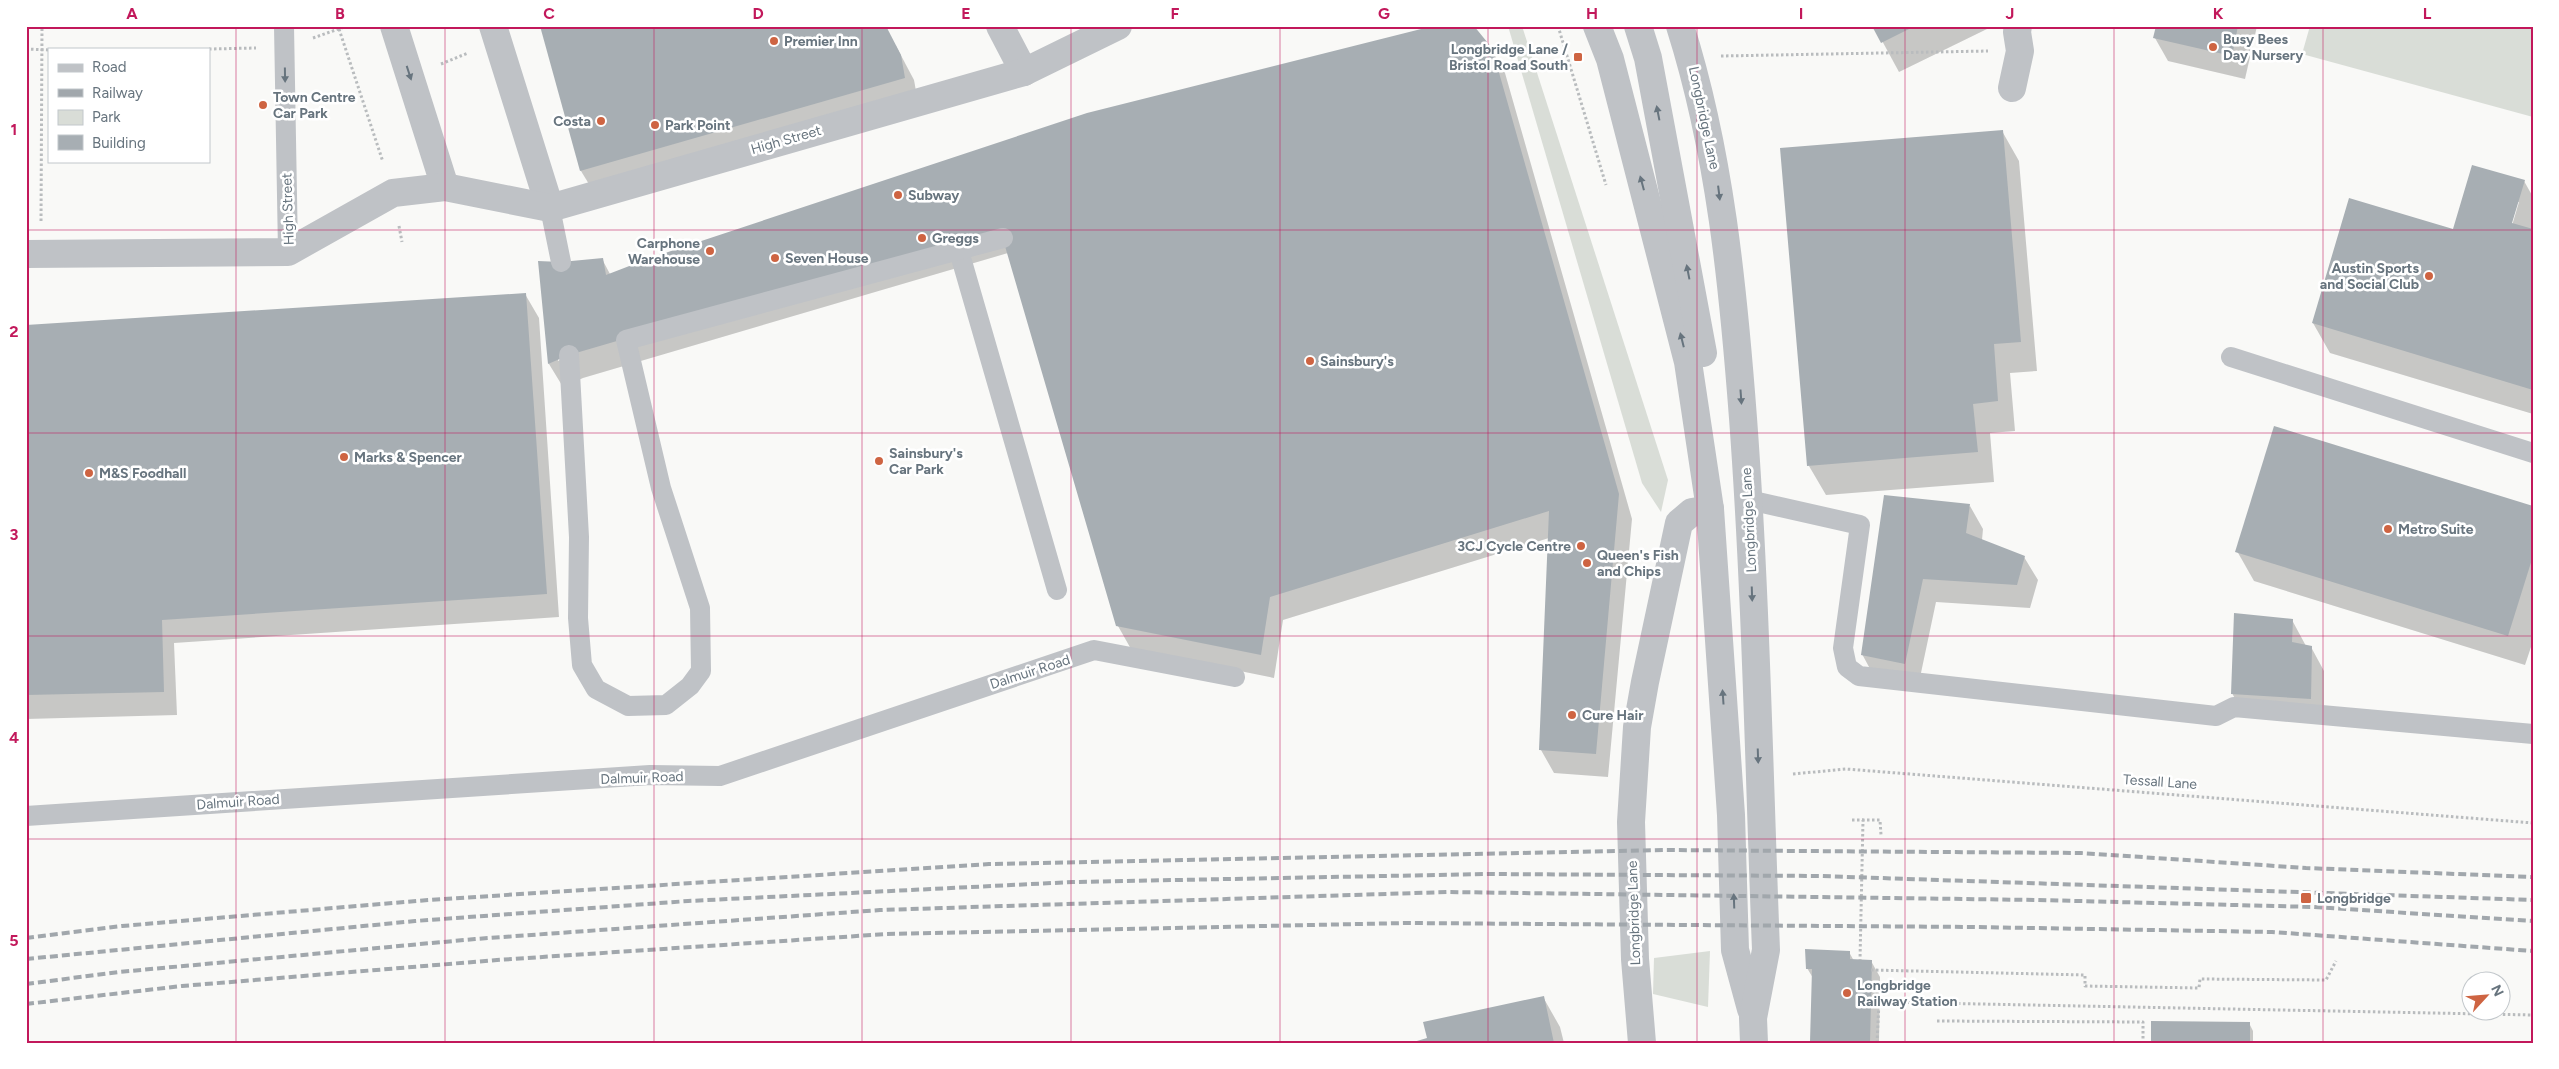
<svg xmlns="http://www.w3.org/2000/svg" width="2559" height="1069" font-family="Figtree,sans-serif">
<rect width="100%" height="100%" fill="#f9f9f7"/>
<g fill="#d9ddd7">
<path d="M1508,26H1522L1668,480L1661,512L1642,483Z"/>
<path d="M2310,26H2533V117L2302,54Z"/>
<path d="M1710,951L1708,1007L1653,994L1654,958Z"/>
</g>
<g fill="#0003" fill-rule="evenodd">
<path d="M542,26L896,46L914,80L918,102L595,194L581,171Z"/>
<path d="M1874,26H1986L1987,29L1899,72Z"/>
<path d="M2157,26H2257L2245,79L2168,61L2155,38Z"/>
<path d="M1491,49L1505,73L1632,519L1608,777L1554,773L1541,750L1549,538L1283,620L1274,678L1131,649L1118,626L1008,253L583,378L563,387L549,364L540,262L561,263L602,259L610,274ZM576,353L558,361V358Z"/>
<path d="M2002,131L2019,161L2037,371L2010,373L2015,431L1990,433L1994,482L1826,495L1809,466Z"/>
<path d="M2524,181L2533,197V414L2330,353L2313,323L2454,231ZM2517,202H2519L2511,229L2509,228Z"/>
<path d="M525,294L539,318L559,617L174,643L177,715L26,719V326Z"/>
<path d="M1970,506L1983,529L1982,540L2024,557L2038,580L2030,608L1936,602L1918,687L1875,678L1862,654Z"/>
<path d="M2533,507V641L2525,665L2254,581L2237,551Z"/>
<path d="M2292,620L2306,646L2311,647L2324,671V722L2245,717L2232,693Z"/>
<path d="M1849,952L1854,961H1871L1880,977L1879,1043H1812L1813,978L1807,968Z"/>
<path d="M1543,997L1560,1027L1564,1043H1412L1428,1039Z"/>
<path d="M2249,1023L2253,1031V1043H2152Z"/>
</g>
<g fill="#a7aeb3">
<path d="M540,26H886L901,55L905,78L580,171Z"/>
<path d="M1433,26H1474L1492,48L1619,494L1596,754L1539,750L1549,511L1270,597L1261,655L1116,626L1000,229L569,355L548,364L538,261L561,262L603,258L606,275L650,258L1087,113Z"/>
<path d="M1872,26H1915L1881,43Z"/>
<path d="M2156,26H2238L2232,56L2153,38Z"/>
<path d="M2003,130L2021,342L1994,344L1998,401L1973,404L1978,452L1807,466L1780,148Z"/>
<path d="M2472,165L2525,180L2512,223L2533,229V390L2312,323L2349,198L2453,229Z"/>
<path d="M526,293L547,594L162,620L164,692L26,695V325Z"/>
<path d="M2274,426L2533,506V556L2508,636L2235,552Z"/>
<path d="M1884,495L1970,504L1966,533L2025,556L2017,585L1923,579L1905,664L1861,655Z"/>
<path d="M2234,613L2293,619L2292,642L2312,646L2311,699L2231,694Z"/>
<path d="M1805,949L1850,951V959L1872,960L1870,1043L1810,1042L1812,969H1806Z"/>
<path d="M1544,996L1554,1043H1410L1427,1038L1423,1022Z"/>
<path d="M2151,1021L2250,1022V1043H2151Z"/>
</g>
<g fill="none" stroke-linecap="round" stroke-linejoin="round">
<g stroke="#b9bcbe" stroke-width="3" stroke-dasharray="2.5 2.5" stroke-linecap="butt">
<path d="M1558,26L1606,185"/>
<path d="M339,29L383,162"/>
<path d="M313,38L347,26"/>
<path d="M26,49L49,50"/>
<path d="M209,49L256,48"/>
<path d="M1721,56L1988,51"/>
<path d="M441,64L468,53"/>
<path d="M41,221L42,26"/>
<path d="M399,226L402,242"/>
<path d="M1793,774L1846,769L2533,823"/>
<path d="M1852,820H1863L1860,960"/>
<path d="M1862,820H1880L1881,835"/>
<path d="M1871,970L2085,975V986L2199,988L2200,979L2326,980L2336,961"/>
<path d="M1937,1021L2143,1022V1043"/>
<path d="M1877,1043L1879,1002L2533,1015"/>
</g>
<g stroke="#bfc2c6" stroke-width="20">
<path d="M284,26L288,252"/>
<path d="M550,208L561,262"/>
<path d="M959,251L1057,590"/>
<path d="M569,355L579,537L578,618L582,665L596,689L628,706L666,705L690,686L701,671L700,608L661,488L626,340L1003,238"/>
<path d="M2231,357L2533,453"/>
<path d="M1749,500L1860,525L1843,648L1847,667L1859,676L2216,716L2234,707L2533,734"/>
<path d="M26,816L650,775L720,776L1094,650L1235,677"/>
</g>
<g stroke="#bfc2c6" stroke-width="28">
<path d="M493,26L550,208"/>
<path d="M1642,1043L1635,959L1631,822L1637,727L1645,682L1679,523L1692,512L1710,509"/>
</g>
<g stroke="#bfc2c6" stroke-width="28">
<path d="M394,26L445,187"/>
<path d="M1000,26L1024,72"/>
<path d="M2012,88L2020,51L2017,32L2018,26"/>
<path d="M26,254L288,252L393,193L445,187L550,208L1024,72L1118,26"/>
</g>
<g stroke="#bfc2c6" stroke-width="28">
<path d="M1597,26L1610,59L1688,362L1710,509L1731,815L1735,950L1751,1009"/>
<path d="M1638,26L1648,58L1703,353"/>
<path d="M1680,26C1720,152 1733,286 1743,418C1756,594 1759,772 1766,950L1753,1018L1754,1043"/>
</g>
<g stroke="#a1a7ac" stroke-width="4" stroke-dasharray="8 4" stroke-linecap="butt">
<path d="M26,938L122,926L428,900L989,864L1663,850L2081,853L2306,868L2533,877"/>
<path d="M26,959L415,921L688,901L1073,882L1488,874L1820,876L2533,900"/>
<path d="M26,984L119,972L475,939L880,910L1447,892L2038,900L2314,907L2533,921"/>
<path d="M26,1004L182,986L497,960L887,934L1406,923L1973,927L2272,932L2533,951"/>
</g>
</g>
<defs><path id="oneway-solid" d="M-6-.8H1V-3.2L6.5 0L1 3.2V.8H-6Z" transform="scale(1.25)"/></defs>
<g fill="#67747e">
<use href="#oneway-solid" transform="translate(409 73) rotate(72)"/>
<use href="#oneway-solid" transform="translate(285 75) rotate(89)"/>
<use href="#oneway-solid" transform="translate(1658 113) rotate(-101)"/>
<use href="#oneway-solid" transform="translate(1642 183) rotate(-105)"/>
<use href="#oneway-solid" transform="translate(1719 193) rotate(83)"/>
<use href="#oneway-solid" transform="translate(1688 272) rotate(-101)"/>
<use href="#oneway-solid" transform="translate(1682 340) rotate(-104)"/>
<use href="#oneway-solid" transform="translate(1741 397) rotate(86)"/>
<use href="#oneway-solid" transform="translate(1752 594) rotate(88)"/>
<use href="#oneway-solid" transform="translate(1723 697) rotate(-94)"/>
<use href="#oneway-solid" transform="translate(1758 756) rotate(88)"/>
<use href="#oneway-solid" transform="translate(1734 901) rotate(-92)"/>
</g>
<path fill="none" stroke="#c2185b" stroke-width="1" stroke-opacity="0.55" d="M236,26V1043M445,26V1043M654,26V1043M862,26V1043M1071,26V1043M1280,26V1043M1488,26V1043M1697,26V1043M1905,26V1043M2114,26V1043M2323,26V1043M26,230H2533M26,433H2533M26,636H2533M26,839H2533"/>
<g fill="#ce6442" stroke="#fff" stroke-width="2">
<circle cx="774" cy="41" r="5"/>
<circle cx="2213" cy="47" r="5"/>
<rect x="1573" y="52" width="10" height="10" rx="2.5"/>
<circle cx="263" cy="105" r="5"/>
<circle cx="601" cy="121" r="5"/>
<circle cx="655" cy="125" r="5"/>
<circle cx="898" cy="195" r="5"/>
<circle cx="922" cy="238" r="5"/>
<circle cx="710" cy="251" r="5"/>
<circle cx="775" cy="258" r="5"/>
<circle cx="2429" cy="276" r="5"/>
<circle cx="1310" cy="361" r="5"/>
<circle cx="344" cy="457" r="5"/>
<circle cx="879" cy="461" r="5"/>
<circle cx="89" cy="473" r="5"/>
<circle cx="2388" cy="529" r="5"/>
<circle cx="1581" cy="546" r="5"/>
<circle cx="1587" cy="563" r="5"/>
<circle cx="1572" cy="715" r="5"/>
<rect x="2300" y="892" width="12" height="12" rx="2.5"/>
<circle cx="1847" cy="993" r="5"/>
</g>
<g text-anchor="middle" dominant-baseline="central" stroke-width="5" stroke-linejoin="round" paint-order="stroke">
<g font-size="14" font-weight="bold" fill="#67747e" stroke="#fff" text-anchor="start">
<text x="2223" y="39">Busy Bees<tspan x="2223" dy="16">Day Nursery</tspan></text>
<text x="784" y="41">Premier Inn</text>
<text x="1568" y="49" text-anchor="end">Longbridge Lane /<tspan x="1568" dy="16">Bristol Road South</tspan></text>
<text x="273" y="97">Town Centre<tspan x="273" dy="16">Car Park</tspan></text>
<text x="591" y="121" text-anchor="end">Costa</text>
<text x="665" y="125">Park Point</text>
<text x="908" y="195">Subway</text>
<text x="932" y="238">Greggs</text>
<text x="700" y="243" text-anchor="end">Carphone<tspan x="700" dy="16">Warehouse</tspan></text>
<text x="785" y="258">Seven House</text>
<text x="2419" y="268" text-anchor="end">Austin Sports<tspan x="2419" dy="16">and Social Club</tspan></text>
<text x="1320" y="361">Sainsbury's</text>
<text x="889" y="453">Sainsbury's<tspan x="889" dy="16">Car Park</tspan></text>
<text x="354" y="457">Marks &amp; Spencer</text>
<text x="99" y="473">M&amp;S Foodhall</text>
<text x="2398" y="529">Metro Suite</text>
<text x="1571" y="546" text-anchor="end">3CJ Cycle Centre</text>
<text x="1597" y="555">Queen's Fish<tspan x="1597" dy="16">and Chips</tspan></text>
<text x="1582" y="715">Cure Hair</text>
<text x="2317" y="898">Longbridge</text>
<text x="1857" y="985">Longbridge<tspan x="1857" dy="16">Railway Station</tspan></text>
</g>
<g font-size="14" fill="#67747e" stroke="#fff">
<text transform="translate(1704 118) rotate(78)">Longbridge Lane</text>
<text transform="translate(786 140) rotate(-16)">High Street</text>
<text transform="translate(288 209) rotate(-92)">High Street</text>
<text transform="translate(1749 520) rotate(-93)">Longbridge Lane</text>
<text transform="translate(1030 672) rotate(-18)">Dalmuir Road</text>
<text transform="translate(642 778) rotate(-2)">Dalmuir Road</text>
<text transform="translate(2160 782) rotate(4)">Tessall Lane</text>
<text transform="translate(238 802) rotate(-4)">Dalmuir Road</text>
<text transform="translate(1634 913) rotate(-92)">Longbridge Lane</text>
</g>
</g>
<rect width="2559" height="1069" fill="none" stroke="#ffffff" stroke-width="55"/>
<rect x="48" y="48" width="162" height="115" fill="#ffffff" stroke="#c2c7cb"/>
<rect x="58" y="64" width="25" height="8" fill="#bfc2c6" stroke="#c2c7cb"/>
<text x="92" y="72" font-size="15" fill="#67747e">Road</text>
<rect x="58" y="89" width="25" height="8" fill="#a1a7ac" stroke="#c2c7cb"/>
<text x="92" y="98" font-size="15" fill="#67747e">Railway</text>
<rect x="58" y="110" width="25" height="15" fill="#d9ddd7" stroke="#c2c7cb"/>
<text x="92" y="122" font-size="15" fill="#67747e">Park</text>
<rect x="58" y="135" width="25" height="15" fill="#a7aeb3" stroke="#c2c7cb"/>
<text x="92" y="148" font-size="15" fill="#67747e">Building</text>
<g transform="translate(2486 996) rotate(64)"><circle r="24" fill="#ffffff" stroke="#c2c7cb"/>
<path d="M0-4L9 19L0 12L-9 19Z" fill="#ce6442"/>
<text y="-8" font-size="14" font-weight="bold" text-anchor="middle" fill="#67747e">N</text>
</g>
<rect x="28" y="28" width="2504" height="1014" fill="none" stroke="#c2185b" stroke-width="2"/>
<g font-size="16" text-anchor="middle" font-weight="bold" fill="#c2185b">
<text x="132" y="19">A</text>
<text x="340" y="19">B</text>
<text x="549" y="19">C</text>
<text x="758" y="19">D</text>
<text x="966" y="19">E</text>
<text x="1175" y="19">F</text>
<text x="1384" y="19">G</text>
<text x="1592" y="19">H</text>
<text x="1801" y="19">I</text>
<text x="2010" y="19">J</text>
<text x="2218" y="19">K</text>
<text x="2427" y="19">L</text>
<text x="14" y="135">1</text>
<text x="14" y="337">2</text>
<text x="14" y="540">3</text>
<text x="14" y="743">4</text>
<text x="14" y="946">5</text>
</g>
</svg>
